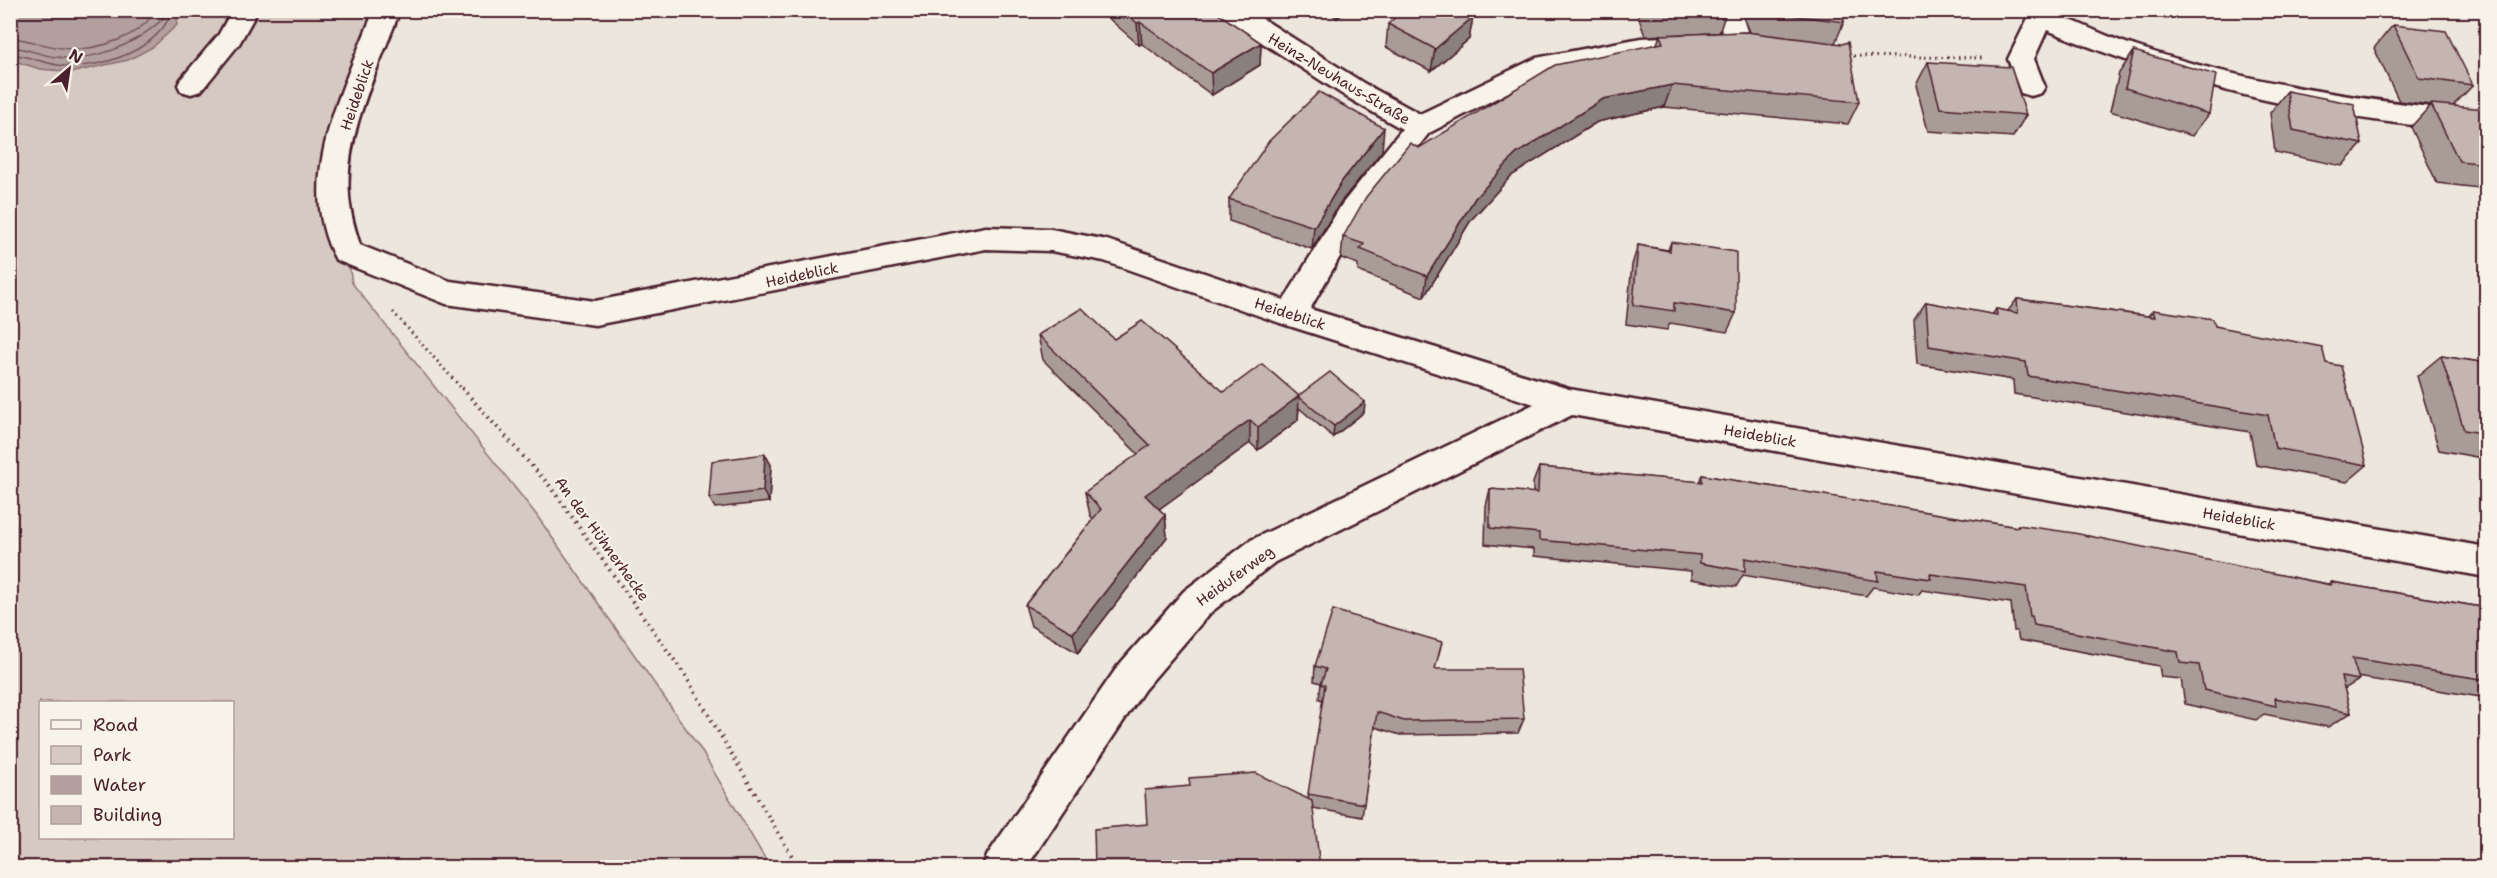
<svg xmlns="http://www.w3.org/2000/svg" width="2497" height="878" font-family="'Shantell Sans',sans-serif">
<rect width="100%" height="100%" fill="#ece6dd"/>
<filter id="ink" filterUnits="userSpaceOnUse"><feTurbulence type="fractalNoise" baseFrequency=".0167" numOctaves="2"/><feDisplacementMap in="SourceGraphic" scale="12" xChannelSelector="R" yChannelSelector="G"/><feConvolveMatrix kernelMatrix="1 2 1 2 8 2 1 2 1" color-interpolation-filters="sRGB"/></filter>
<g filter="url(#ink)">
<path fill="#d5c9c2" stroke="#907476" stroke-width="1.5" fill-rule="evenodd" d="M10,11H387L348,117L347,252L352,283L535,513L701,750L770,867H11ZM40,702H232V838H40Z"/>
<path fill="#b39f9d" stroke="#896c6f" stroke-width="1.5" d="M11,10H178V11L177,25L153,47L128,60L74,72L40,69L11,60Z"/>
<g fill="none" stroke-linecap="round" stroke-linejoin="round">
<g stroke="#745259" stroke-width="1.5">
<path d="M10,38C30,39 49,48 70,49C98,50 142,37 155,10"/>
<path d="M10,47C26,48 40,55 56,57C96,62 134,45 163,19L164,10"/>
<path d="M10,54C29,56 46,64 64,66C103,69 160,49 172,10"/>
</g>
<g stroke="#4a1f2b" stroke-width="5">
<g id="minor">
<path d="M232,10H258L239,44L201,91L191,94L181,91L178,85L181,79L219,34Z"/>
<path d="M374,10H400C379,68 344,133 349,196C350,213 355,229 360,245L450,281L595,301L986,227L1051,229L1107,240L1284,300L1342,204L1402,129L1345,96L1221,16L1217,10H1249L1365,84L1420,114L1536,58L1641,38L1688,36L1697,39L1701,45L1697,51L1641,56L1543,74L1429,133L1362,218L1310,309L1569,389L2486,547V577L1572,415L1275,562L1210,613L1144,690L1026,868H982L988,854L1118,666L1184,591L1251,540L1534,404L1280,323L1104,261L1051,251L986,249L595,325L446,304L336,260C292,180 345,86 374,10Z"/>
<path d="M1714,10H1740L1751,43L1747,49L1738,52L1729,49Z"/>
<path d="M2032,10H2062L2059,15C2084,25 2109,38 2135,46C2249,84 2367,101 2486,113V131C2337,123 2185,88 2047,30L2034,59L2045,87L2041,93L2031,96L2021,93L2008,59Z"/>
</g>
</g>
<g stroke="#4a1f2b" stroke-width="3" stroke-dasharray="1.5 4" stroke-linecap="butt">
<path d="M1848,56L1984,58"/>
<path d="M393,312L463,390"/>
</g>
<path stroke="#4a1f2b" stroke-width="4" stroke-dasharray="1.5 5" stroke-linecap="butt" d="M462,388L549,485L685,675L799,868"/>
<use href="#minor" fill="#f7f3e8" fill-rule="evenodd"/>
</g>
<g fill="#a99c97" stroke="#4a1f2b" stroke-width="1.5">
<path d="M1099,10H1213L1261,43L1260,65L1212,95L1142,44L1139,45Z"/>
<path d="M1327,10H1349L1337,18Z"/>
<path d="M1636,10H1727L1719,33L1645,36Z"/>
<path d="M1741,10H1842L1844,22L1835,43L1859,102L1848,124L1664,107L1597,122L1511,176L1471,220L1424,297L1358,271V264L1341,258L1343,237L1419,148L1657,44L1660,35L1750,32Z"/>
<path d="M1473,17L1469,39L1431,71L1386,47L1388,24Z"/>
<path d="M2393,25L2473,85L2453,106L2487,111V189L2437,183L2411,127L2431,105L2399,101L2374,48Z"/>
<path d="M2134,51L2209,114L2192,136L2110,111L2119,73Z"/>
<path d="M1928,62L2026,115L2013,137L1928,131L1916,85Z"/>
<path d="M2287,91L2362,144L2342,166L2275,152L2270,113Z"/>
<path d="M1382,151L1340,203L1312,249L1229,221V199Z"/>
<path d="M1671,242L1736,313L1727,332L1670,323L1667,330L1626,324L1632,265L1638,245L1668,250Z"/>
<path d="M2017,299L2148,316L2153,310L2215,326L2326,363L2367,465L2347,482L2256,465L2250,432L2014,394L2013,380L1917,364L1914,320L1926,302L1992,315L1996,309L2008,311Z"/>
<path d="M1038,335L1114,339L1224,392L1299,396L1365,402L1364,412L1333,437L1299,408L1298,420L1258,450L1250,443L1159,509L1165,515L1167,537L1078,653L1031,626L1025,605L1093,519L1090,515L1085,492L1138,454L1043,360Z"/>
<path d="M2441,356L2487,363V459L2439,450L2417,376Z"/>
<path d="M765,454L771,465L769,502L715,508L709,498Z"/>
<path d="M1539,467L1699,482L1702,475L2016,527L2018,525L2328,584L2331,582L2487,608V698L2357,677L2359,680L2344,689L2351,713L2328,727L2264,714L2256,720L2185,704L2181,679L2161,677L2159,666L2019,640L2017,631H2014L2011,603L1922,590L1918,595L1873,587L1866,596L1743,575L1736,587L1691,579V571L1534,556V549L1485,544L1486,506L1490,489L1533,493V483Z"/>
<path d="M1315,666L1435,669L1524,719L1518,733L1400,735L1375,727L1362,817L1313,808L1147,824L1308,799L1323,700L1319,699L1321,683L1314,681Z"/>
</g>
<g fill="#897f7b" stroke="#4a1f2b" stroke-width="1.5">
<path d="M1338,10H1349L1337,18Z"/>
<path d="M1473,17L1469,39L1431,71L1435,49Z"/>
<path d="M1140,22L1142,44L1139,45L1137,23Z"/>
<path d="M1261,43L1260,65L1212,95L1211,73Z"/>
<path d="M1672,85L1664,107L1597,122L1511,176L1471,220L1424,297L1427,276L1475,198L1516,154L1603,99Z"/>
<path d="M1384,128L1382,151L1340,203L1312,249L1314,227L1342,181Z"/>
<path d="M1299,396L1298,420L1258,450V427Z"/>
<path d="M1365,402L1364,412L1333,437L1334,426Z"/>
<path d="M1250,420V443L1148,517L1145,495Z"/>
<path d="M765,454L771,465L769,502L763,491Z"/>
<path d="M1165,515L1167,537L1078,653L1073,633Z"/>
</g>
<g fill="#c4b5b0" stroke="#4a1f2b" stroke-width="1.5">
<path d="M1122,10H1213L1261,43L1211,73L1140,22L1137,23Z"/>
<path d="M1403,10H1461L1473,17L1435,49L1388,24Z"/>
<path d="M1651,10H1722L1652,13Z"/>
<path d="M1759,10H1842L1844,22L1759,11Z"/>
<path d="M2393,25L2446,31L2473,85L2419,78Z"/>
<path d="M1746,32L1842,44L1848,42L1859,102L1672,85L1603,99L1516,154L1475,198L1427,276L1360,249L1364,244L1343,237L1366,197L1410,143L1419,148L1555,65L1663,43L1660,35Z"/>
<path d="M2134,51L2216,75L2209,114L2125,88Z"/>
<path d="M1928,62L2011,67L2026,115L1940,108Z"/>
<path d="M2287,91L2354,104L2362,144L2293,130Z"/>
<path d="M1319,92L1384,128L1342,181L1314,227L1229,199L1269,141Z"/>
<path d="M2431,104L2486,109L2487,111V164L2459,161Z"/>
<path d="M1671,242L1736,252V313L1674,303V311L1633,305L1638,245L1670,251Z"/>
<path d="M2017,299L2155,317L2153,310L2213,319L2215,326L2322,347L2326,363L2341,366L2367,465L2275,448L2268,415L2028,376L2026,362L1929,346L1926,302L1997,315L1996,309L2018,313Z"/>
<path d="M1082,308L1114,339L1142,321L1224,392L1262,364L1299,396L1258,427L1250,420L1145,495L1165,515L1073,633L1025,605L1101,509L1085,492L1150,445L1038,335Z"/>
<path d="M2441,356L2487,363V434L2464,430Z"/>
<path d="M1330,372L1365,402L1334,426L1298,396Z"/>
<path d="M765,454L763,491L709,498L712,461Z"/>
<path d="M1539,467L1702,482V475L2018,527V525L2074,533L2331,585V582L2487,608V680L2352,658L2359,680L2341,677L2351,713L2275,698L2276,706L2204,690L2199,665L2180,663L2178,652L2034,625L2032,616H2030L2026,587L1930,574L1931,579L1877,571L1878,581L1745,558V571L1700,563V555L1539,540V533L1490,528V489L1538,493Z"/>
<path d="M1333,610L1442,642L1435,669H1519L1524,719L1404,721L1377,712L1364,804L1308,794L1325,685L1321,684L1326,669L1315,666Z"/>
<path d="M1256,773L1312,801L1320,867H1095L1094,829L1147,824L1145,790L1190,786L1189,778Z"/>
</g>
</g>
<g text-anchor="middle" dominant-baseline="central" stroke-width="4.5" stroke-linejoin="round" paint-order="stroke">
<g font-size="15" fill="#4a1f2b" stroke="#f7f3e8">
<text transform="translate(1339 79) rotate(31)">Heinz-Neuhaus-Straße</text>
<text transform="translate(357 95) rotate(-71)">Heideblick</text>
<text transform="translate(802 275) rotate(-12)">Heideblick</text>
<text transform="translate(1290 314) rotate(18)">Heideblick</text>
<text transform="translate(1760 436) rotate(10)">Heideblick</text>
<text transform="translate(2239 519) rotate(10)">Heideblick</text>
<text transform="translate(602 539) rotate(54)">An der Hühnerhecke</text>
<text transform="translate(1235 576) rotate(-36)">Heiduferweg</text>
</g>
</g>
<rect width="2497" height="878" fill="none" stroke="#f7f3e8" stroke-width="36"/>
<rect x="18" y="18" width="2461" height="842" fill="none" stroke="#4a1f2b" stroke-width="2" filter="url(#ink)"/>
<rect x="39" y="701" width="195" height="138" fill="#f7f3e8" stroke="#b29e9c" stroke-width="1.5"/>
<rect x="51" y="720" width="30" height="9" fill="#f7f3e8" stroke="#b29e9c" stroke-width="1.5"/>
<text x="93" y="731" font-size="18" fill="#4a1f2b">Road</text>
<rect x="51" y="746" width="30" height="18" fill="#d5c9c2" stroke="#b29e9c" stroke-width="1.5"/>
<text x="93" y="761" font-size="18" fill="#4a1f2b">Park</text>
<rect x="51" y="776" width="30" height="18" fill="#b39f9d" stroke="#b29e9c" stroke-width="1.5"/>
<text x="93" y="791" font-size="18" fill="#4a1f2b">Water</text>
<rect x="51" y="806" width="30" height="18" fill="#c4b5b0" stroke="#b29e9c" stroke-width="1.5"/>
<text x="93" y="821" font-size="18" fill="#4a1f2b">Building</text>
<g transform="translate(69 69) rotate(29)" stroke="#f7f3e8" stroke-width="4.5" paint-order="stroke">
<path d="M0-4.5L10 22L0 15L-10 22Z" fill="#4a1f2b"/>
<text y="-9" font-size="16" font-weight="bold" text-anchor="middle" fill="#4a1f2b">N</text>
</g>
</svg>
